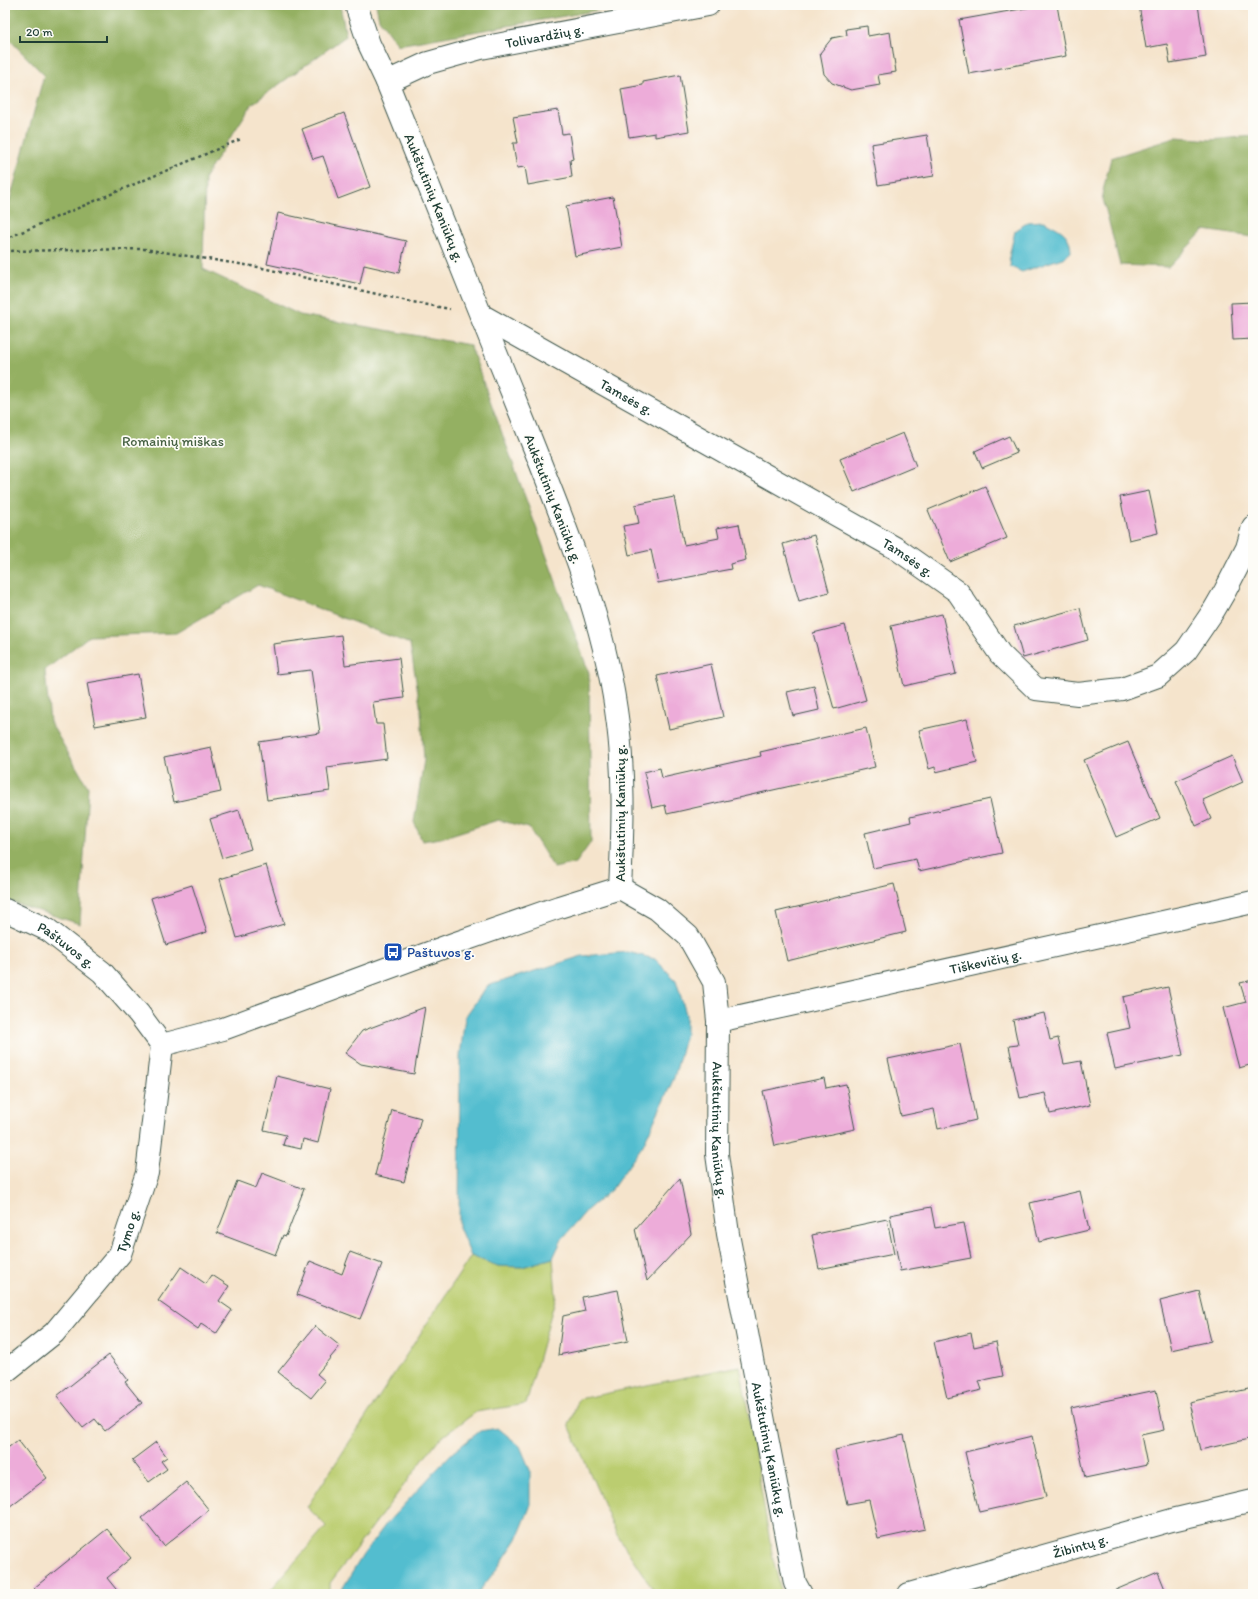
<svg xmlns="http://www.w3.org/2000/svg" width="1258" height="1599" font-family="Itim,sans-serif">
<rect width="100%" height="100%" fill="#fdfcf7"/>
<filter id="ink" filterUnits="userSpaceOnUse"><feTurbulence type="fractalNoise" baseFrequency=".025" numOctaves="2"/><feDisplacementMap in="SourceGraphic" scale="8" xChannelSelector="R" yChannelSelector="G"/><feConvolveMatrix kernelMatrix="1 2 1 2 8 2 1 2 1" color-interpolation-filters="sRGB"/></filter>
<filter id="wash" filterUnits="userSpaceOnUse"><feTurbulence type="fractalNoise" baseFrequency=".012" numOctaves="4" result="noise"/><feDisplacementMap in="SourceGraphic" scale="16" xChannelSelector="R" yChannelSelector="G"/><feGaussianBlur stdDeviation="0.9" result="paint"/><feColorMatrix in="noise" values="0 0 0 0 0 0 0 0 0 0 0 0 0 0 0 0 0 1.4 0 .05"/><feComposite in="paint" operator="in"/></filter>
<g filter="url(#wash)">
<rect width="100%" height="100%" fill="#f5e4cc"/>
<g fill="#bbcd70" stroke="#6d8552">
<path d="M471,1256L498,1266L522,1267L553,1258L556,1296L526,1404L476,1412L438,1440L330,1583V1594H267L326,1526L307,1507Z"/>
<path d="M740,1366L773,1559L782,1594H656L617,1535L569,1425L579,1399Z"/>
</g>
<g fill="#94b062" stroke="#5a764b">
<path d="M5,5H340L346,36L252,104L205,177L203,269L300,315L470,345L589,673L591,842L576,863L554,868L529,828L498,820L441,838L422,841L414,822L424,760L421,711L410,644L258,585L176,633L89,636L45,670L50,722L88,787L80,924L5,900V218L44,75L5,35Z"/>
<path d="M376,5H628L398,45L379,19Z"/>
<path d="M1253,136V237L1204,230L1169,267L1120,265L1102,195L1111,158L1177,137L1211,140Z"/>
</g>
<g fill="#53bdcf" stroke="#397d82">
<path d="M1044,221C1060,230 1070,232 1071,252L1065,257L1022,272L1011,267L1009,257L1015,231L1028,222Z"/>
<path d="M628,952L655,959L676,980L686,1014V1034L674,1078L643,1145L612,1189L587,1210L562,1239L553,1258L522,1267L498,1266L471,1256L459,1227L460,1056L465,1017L487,986L582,956Z"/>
<path d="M498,1428L520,1446L530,1470V1507L517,1539L499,1566L477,1594H339L363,1555L386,1524L452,1453L480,1431Z"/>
</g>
<g id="blocks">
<g fill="#edacd9">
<path d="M1043,5H1057L1066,56L969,74L959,20Z"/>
<path d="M1139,5H1198L1206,57L1170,63L1167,44L1146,48Z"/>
<path d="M867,26L868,36L890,32L896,72L878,75L880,85L851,90L832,83L824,74L820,53L832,38L847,35L846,29Z"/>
<path d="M680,75L689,131L655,137V133L629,137L621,89L643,85V82Z"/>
<path d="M558,110L562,134L569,133L573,159L570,160L572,177L528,185L525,167L517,168L513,143H518L513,117Z"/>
<path d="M344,113L370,187L338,199L323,156L313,159L302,129Z"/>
<path d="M927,135L934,176L878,185L871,144Z"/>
<path d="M613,197L622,247L575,256L566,206Z"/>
<path d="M278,213L406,241L399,273L364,265L360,284L267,264Z"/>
<path d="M1253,302V339L1233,340L1231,303Z"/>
<path d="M903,433L916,466L854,492L840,459Z"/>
<path d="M1009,436L1017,453L982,468L975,451Z"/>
<path d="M985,486L1007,538L950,562L928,510Z"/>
<path d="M1149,491L1158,533L1129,540L1120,497Z"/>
<path d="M674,497L684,545L719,538L717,528L739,524L746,560L730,564L731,569L658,583L651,550L629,555L623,526L639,523L635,505Z"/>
<path d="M814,535L829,592L799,601L783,544Z"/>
<path d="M1080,608L1088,640L1023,658L1014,626Z"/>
<path d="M942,614L956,674L904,686L891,626Z"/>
<path d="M845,625L866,700L834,709L813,633Z"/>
<path d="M341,635L345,665L399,658L404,698L373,702L376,724H383L387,759L327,767L330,791L267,800L259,742L320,733L311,670L277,674L273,644Z"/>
<path d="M711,664L723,717L669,729L657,676Z"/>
<path d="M138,674L146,717L95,726L87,683Z"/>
<path d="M814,686L819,710L793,716L787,692Z"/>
<path d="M967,719L977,762L936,772L935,767L929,769L919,730Z"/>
<path d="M866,728L875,767L667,814L665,805L652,808L644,772L660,768L662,778L761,756L760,752Z"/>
<path d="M1128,742L1160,818L1116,837L1084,760Z"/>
<path d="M211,747L221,792L174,802L164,757Z"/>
<path d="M1232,756L1243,782L1203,800L1211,819L1196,826L1176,781Z"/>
<path d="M990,799L1002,853L919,871L916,859L873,868L865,833L911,822L910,817Z"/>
<path d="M239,810L251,849L222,858L210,819Z"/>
<path d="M266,865L284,924L237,938L220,879Z"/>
<path d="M894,884L906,932L787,961L776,912Z"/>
<path d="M192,885L207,932L166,945L151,898Z"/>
<path d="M1253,980V1064L1239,1068L1223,1008L1246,1002L1240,983Z"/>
<path d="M1168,987L1183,1055L1115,1069L1107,1033L1130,1028L1123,997Z"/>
<path d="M425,1007L414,1074L361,1064L345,1053L362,1031Z"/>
<path d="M1044,1013L1050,1040L1058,1038L1064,1064L1081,1061L1090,1105L1050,1114L1045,1093L1020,1098L1009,1046L1018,1045L1013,1020Z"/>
<path d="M960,1044L976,1120L938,1129L934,1109L901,1116L888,1059Z"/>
<path d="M277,1076L330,1089L318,1143L303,1139L301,1149L283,1145L286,1135L264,1130Z"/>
<path d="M824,1078L826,1088L846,1084L855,1129L775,1146L763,1091Z"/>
<path d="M392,1110L421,1118L404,1182L375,1175Z"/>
<path d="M262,1173L304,1189L286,1236L283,1235L275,1255L217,1233L237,1181L256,1188Z"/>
<path d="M680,1178L691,1234L647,1281L635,1229Z"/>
<path d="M1080,1191L1089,1230L1039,1242L1030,1203Z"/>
<path d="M931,1207L935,1228L964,1223L971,1258L900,1271L890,1215Z"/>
<path d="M887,1219L894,1254L819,1269L812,1235Z"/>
<path d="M350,1252L382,1264L360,1319L297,1295L310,1261L342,1274Z"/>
<path d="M181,1267L206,1284L212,1275L229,1286L219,1301L232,1310L216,1334L201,1324L198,1329L158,1301Z"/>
<path d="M618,1290L628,1341L558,1355L563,1316L585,1311L582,1297Z"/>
<path d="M1199,1291L1211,1341L1171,1350L1160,1301Z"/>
<path d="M315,1326L340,1346L317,1374L325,1381L311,1398L278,1372Z"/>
<path d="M971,1333L974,1347L996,1342L1003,1376L979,1381L982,1390L947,1398L934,1342Z"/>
<path d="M109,1355L128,1380L125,1382L142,1403L105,1431L95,1419L83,1428L57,1396Z"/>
<path d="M1253,1388V1438L1200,1450L1189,1402Z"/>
<path d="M1156,1390L1164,1430L1141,1435L1147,1465L1085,1478L1071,1408Z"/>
<path d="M904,1435L925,1529L878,1539L869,1500L847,1504L835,1450Z"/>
<path d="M1032,1436L1046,1497L979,1512L965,1452Z"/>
<path d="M18,1440L47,1478L5,1510V1450Z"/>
<path d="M156,1442L167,1457L161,1461L167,1469L149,1482L132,1460Z"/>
<path d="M186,1482L209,1510L164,1546L142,1518Z"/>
<path d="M107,1529L131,1558L107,1578L120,1594H39L34,1588Z"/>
<path d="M1158,1572L1167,1594H1106Z"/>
</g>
</g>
</g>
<g filter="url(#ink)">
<use href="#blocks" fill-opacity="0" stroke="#3f564b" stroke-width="1"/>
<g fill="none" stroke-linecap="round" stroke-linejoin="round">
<g stroke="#3f564b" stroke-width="24">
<g id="minor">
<path id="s1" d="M387,82L428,63L481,48L708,5"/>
<path id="s2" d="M481,315L897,549L958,592L1000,654L1036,689L1078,694L1122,689L1158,676L1186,651L1214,610L1225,591L1247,548L1253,527"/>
<path id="s3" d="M620,888L657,909L688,936L714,982L718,1021L717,1154L728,1234L795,1583L801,1594"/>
<path id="s4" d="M718,1021L1253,902"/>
<path id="s5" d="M5,1372L54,1333L120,1254L147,1173L162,1045"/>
<path id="s6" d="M909,1594L1172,1520L1253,1501"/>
</g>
</g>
<g stroke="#3f564b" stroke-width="24">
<g id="tertiary">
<path id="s7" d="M5,910L48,930L102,972L139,1014L162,1045L223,1029L453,944L559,907L620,888C623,828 625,769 616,710C602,610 561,516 524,422C478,309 433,196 387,82L369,44L356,5"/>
</g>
</g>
<g stroke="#3f564b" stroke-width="2.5" stroke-dasharray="3 3" stroke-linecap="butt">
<path d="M5,239L241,139"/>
<path d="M5,251L144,249L258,267L412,302L450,309"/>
</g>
<use href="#minor" stroke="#fff" stroke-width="22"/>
<use href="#tertiary" stroke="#fff" stroke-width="22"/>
</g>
</g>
<defs>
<g id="bus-square" transform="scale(1)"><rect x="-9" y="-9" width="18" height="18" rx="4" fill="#1a4fb4" stroke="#fdfcf7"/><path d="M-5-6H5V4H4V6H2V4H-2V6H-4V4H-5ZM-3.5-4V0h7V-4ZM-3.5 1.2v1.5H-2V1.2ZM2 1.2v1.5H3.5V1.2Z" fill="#fff"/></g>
</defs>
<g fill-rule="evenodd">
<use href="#bus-square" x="393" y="952"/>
</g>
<g text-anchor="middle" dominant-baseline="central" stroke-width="3.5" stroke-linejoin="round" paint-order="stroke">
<g font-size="14" fill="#1f3d34" stroke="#fdfcf7">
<text stroke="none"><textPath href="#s1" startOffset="165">Tolivardžių g.</textPath></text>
<text transform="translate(434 198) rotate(68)">Aukštutinių Kaniūkų g.</text>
<text stroke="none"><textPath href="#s2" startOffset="167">Tamsės g.</textPath></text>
<text transform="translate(553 499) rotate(69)">Aukštutinių Kaniūkų g.</text>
<text stroke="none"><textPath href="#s2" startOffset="491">Tamsės g.</textPath></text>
<text transform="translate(620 813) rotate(-90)">Aukštutinių Kaniūkų g.</text>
<text stroke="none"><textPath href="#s7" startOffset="71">Paštuvos g.</textPath></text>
<text stroke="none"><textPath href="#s4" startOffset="274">Tiškevičių g.</textPath></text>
<text stroke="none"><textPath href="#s3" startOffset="285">Aukštutinių Kaniūkų g.</textPath></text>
<text stroke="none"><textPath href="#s5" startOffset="190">Tymo g.</textPath></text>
<text stroke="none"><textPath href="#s3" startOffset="609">Aukštutinių Kaniūkų g.</textPath></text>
<text stroke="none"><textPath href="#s6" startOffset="178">Žibintų g.</textPath></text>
</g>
<g font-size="14" fill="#466143" stroke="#fdfcf7">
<text x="173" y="441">Romainių miškas</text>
</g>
<g font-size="14" fill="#164399" stroke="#fdfcf7" text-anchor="start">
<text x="407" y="952">Paštuvos g.</text>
</g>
</g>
<rect width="1258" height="1599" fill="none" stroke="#fdfcf7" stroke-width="20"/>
<path d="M20 36v6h87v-6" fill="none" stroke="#1f3d34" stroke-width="2"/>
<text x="26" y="36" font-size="12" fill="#1f3d34" stroke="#fdfcf7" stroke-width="3" paint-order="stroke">20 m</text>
</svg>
